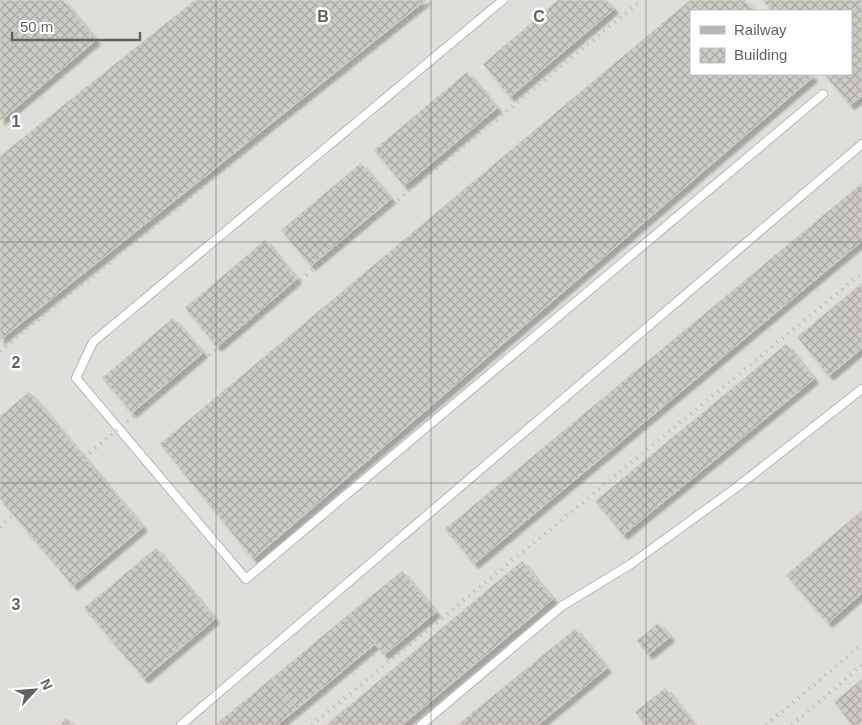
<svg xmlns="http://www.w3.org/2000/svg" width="862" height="725" font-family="Helvetica,sans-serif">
<defs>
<pattern id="building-cross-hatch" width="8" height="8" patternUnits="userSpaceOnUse" patternTransform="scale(1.25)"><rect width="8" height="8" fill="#cccac5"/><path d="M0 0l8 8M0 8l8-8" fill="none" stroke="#a9a8a4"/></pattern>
<filter id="shadow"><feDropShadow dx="4.5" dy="4.5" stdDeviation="1" flood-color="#0004"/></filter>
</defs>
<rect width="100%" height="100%" fill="#f1efe8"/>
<path fill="#e0deda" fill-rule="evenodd" d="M0,0H862V725H0ZM691,11H851V74H691Z"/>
<g fill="url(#building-cross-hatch)" stroke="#d6d1c6" filter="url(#shadow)">
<path d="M0,0H63L96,40L0,121Z"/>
<path d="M195,0H426L0,340V156Z"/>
<path d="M558,0H606L614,9L510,97L483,64Z"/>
<path d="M690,0H744L754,11H691V74H810L813,77L253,559L160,444Z"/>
<path d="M762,0H862V96L850,105L824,74H851V11H772Z"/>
<path d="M467,72L497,108L404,186L374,150Z"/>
<path d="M361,163L391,199L311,266L281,230Z"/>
<path d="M862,183V241L474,564L445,529Z"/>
<path d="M265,240L297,279L217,347L185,308Z"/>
<path d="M862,283V348L829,376L797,337Z"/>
<path d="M173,318L203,353L132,413L102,378Z"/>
<path d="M786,344L814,379L623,535L595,501Z"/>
<path d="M29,392L143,527L73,586L0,499V416Z"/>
<path d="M862,510V593L828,623L786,575Z"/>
<path d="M156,548L215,619L144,679L84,608Z"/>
<path d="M522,561L553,599L402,725H326Z"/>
<path d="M402,571L436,612L384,655L350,613Z"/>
<path d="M350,613L375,644L297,709L272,678Z"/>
<path d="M658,623L670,637L648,655L637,641Z"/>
<path d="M575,629L607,668L538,725H457Z"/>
<path d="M272,678L297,709L277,725H215Z"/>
<path d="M862,679V725H852L834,702Z"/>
<path d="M665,688L695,725H645L635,712Z"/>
<path d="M66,718L74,725H60Z"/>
</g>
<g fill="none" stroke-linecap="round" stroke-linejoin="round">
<g stroke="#b5b8bc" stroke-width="10">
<g id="lane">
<path d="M503,0L93,342L76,378L246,579L823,94"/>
<path d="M181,725L862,144"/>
<path d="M421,725L562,606L631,564L737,487L862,389"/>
</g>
</g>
<use href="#lane" stroke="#fff" stroke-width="8"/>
<g stroke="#b6b7b8" stroke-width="4" stroke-dasharray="1 6" stroke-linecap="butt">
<path d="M0,351L433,0"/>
<path d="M84,457L642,0"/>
<path d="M0,527L13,515"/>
<path d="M285,725L377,651"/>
<path d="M312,725L862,273"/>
<path d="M766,725L862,644"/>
<path d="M792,725L862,665"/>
</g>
</g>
<path fill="none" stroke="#5f6368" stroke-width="1" stroke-opacity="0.55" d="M216,0V725M431,0V725M646,0V725M0,242H862M0,483H862"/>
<g font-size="16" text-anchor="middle" font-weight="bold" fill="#5f6368" stroke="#fff" stroke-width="5" stroke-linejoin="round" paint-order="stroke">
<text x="323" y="22">B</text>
<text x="539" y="22">C</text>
<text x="16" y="127">1</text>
<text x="16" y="368">2</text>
<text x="16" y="610">3</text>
</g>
<rect x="690" y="10" width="162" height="65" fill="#ffffff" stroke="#bfc1c3"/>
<rect x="700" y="26" width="25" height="8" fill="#b6b7b8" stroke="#bfc1c3"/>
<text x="734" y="35" font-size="15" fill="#5f6368">Railway</text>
<rect x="700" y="48" width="25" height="15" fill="url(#building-cross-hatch)" stroke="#bfc1c3"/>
<text x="734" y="60" font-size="15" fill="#5f6368">Building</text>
<g transform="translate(35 690) rotate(64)" stroke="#ffffff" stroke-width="4" paint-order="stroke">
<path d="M0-4L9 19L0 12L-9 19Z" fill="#5f6368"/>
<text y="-8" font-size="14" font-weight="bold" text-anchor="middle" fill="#5f6368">N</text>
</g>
<path d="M12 32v8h128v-8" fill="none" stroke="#5f6368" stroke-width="2.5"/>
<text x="20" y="32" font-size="15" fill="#5f6368" stroke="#ffffff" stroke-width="4" paint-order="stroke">50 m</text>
</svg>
